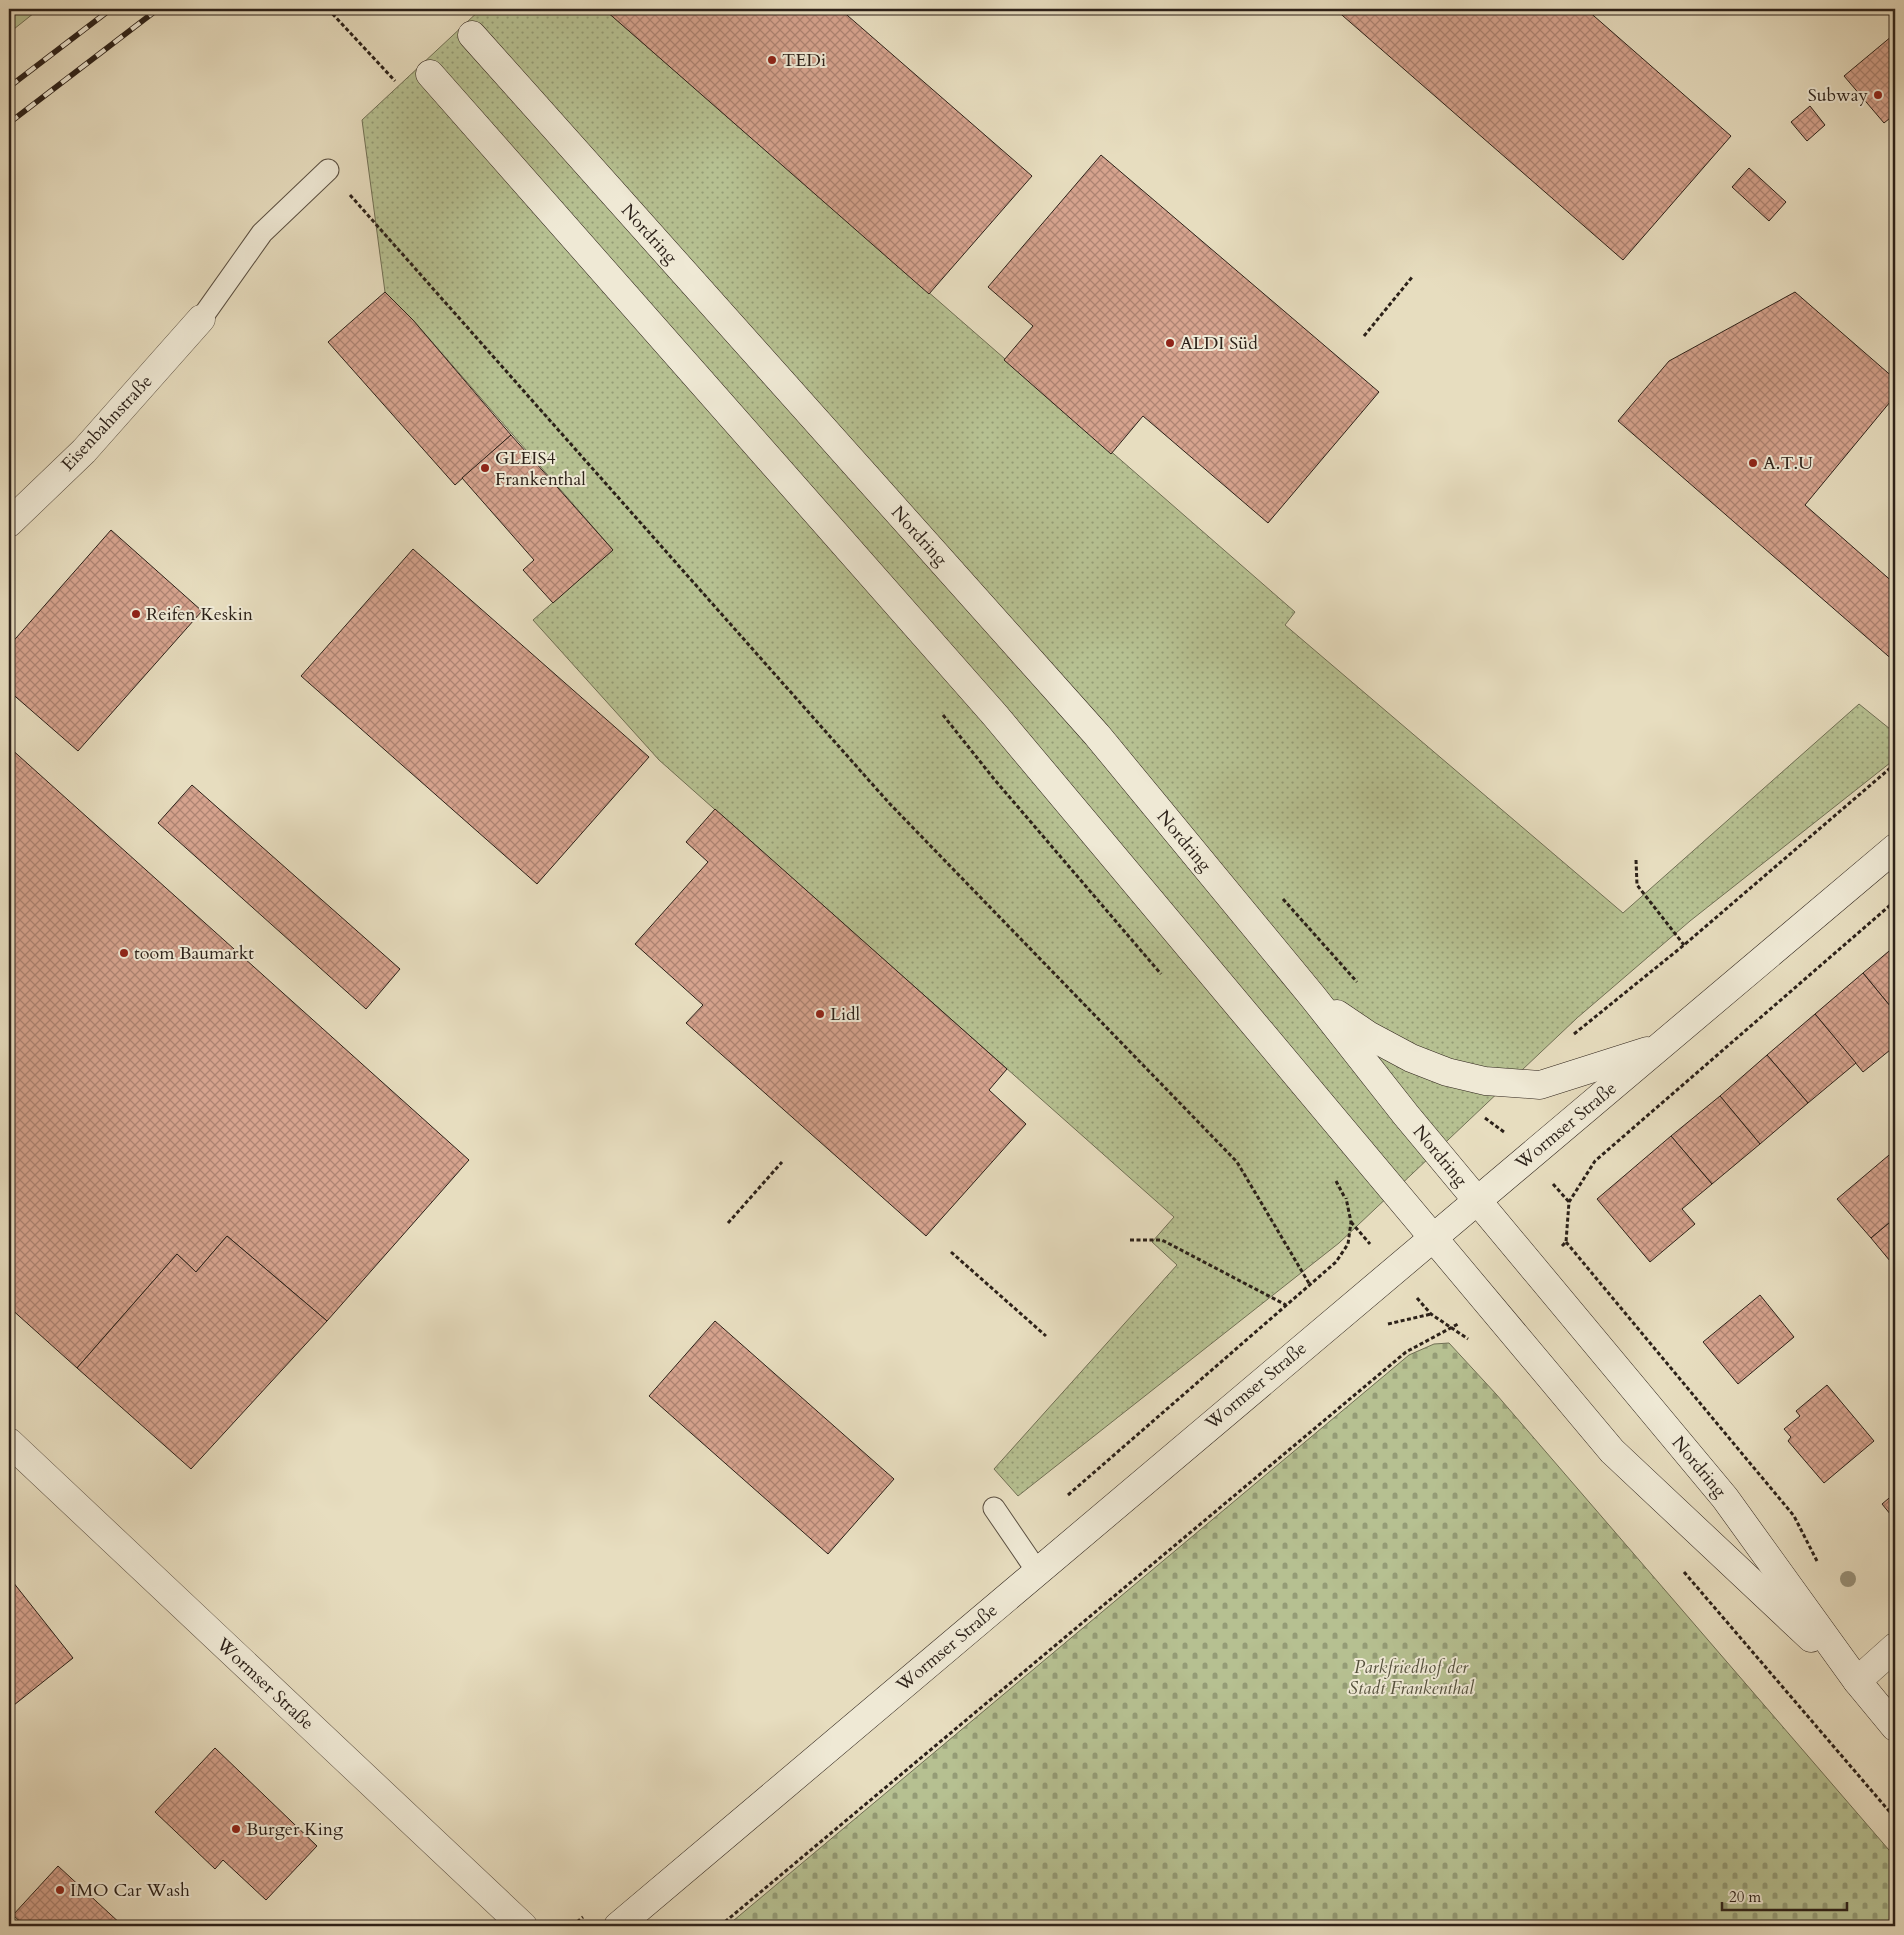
<svg xmlns="http://www.w3.org/2000/svg" width="1904" height="1935" font-family="Cardo,serif">
<defs>
<pattern id="grass-dots" width="8" height="8" patternUnits="userSpaceOnUse" patternTransform="scale(1.25)"><rect width="8" height="8" fill="#b6c091"/><path d="M2 2h.1M6 6h.1" fill="none" stroke="#949c76" stroke-width="1.8" stroke-linecap="round"/></pattern>
<pattern id="cemetery-stones" width="16" height="16" patternUnits="userSpaceOnUse" patternTransform="scale(1.25)"><rect width="16" height="16" fill="#b6c091"/><path d="M2 7V4a2 2 0 0 1 4 0v3zM10 15v-3a2 2 0 0 1 4 0v3z" fill="#949c76"/></pattern>
<pattern id="building-cross-hatch" width="8" height="8" patternUnits="userSpaceOnUse" patternTransform="scale(1.25)"><rect width="8" height="8" fill="#d6a38e"/><path d="M0 0l8 8M0 8l8-8" fill="none" stroke="#ae8473"/></pattern>
</defs>
<rect width="100%" height="100%" fill="#e7ddbf"/>
<filter id="stains"><feTurbulence type="fractalNoise" baseFrequency=".004" numOctaves="4"/><feColorMatrix values="0 0 0 0 .2 0 0 0 0 .09 0 0 0 0 .02 0 0 0 .5 -.17"/></filter>
<radialGradient id="worn" r=".72"><stop offset=".6" stop-color="#630" stop-opacity="0"/><stop offset="1" stop-color="#630" stop-opacity=".3"/></radialGradient>
<path fill="url(#grass-dots)" stroke="#717055" d="M481,9H606L605,10L1295,612L1285,625L1623,913L1859,704L1895,733V759L1690,921L1577,1018L1339,1243L1018,1496L994,1469L1177,1265L1152,1242L1174,1217L659,760L533,620L613,550L413,320L385,292L362,120Z"/>
<path fill="url(#cemetery-stones)" stroke="#717055" d="M1449,1343L1496,1394L1895,1857V1926H727L1409,1355L1434,1344Z"/>
<path fill="#b6c091" stroke="#717055" d="M9,9H39L9,33Z"/>
<g fill="url(#building-cross-hatch)" stroke="#2c2119">
<path d="M606,9H840L1032,176L929,294L605,10Z"/>
<path d="M1335,9H1586L1731,136L1623,260Z"/>
<path d="M1892,36L1895,40V114L1884,123L1844,76Z"/>
<path d="M1810,106L1825,125L1807,141L1791,122Z"/>
<path d="M1101,155L1379,392L1268,523L1143,416L1111,454L1004,360L1033,326L988,287Z"/>
<path d="M1749,168L1786,202L1769,221L1732,187Z"/>
<path d="M385,292L413,320L511,435L455,485L328,342Z"/>
<path d="M1795,292L1895,379V396L1805,505L1895,584V662L1618,421L1669,361Z"/>
<path d="M511,435L613,550L553,603L523,570L534,560L462,478Z"/>
<path d="M111,530L202,611L78,751L9,691V646Z"/>
<path d="M413,549L649,757L537,884L301,676Z"/>
<path d="M9,747L469,1160L327,1321L227,1236L196,1272L177,1254L77,1368L9,1307Z"/>
<path d="M192,785L400,969L366,1009L158,823Z"/>
<path d="M715,809L1007,1069L989,1090L1026,1124L926,1236L686,1023L703,1005L635,944L708,862L686,842Z"/>
<path d="M1895,946V1012L1863,973Z"/>
<path d="M1863,973L1895,1012V1046L1863,1072L1815,1014Z"/>
<path d="M1815,1014L1856,1063L1808,1103L1767,1055Z"/>
<path d="M1767,1055L1808,1103L1760,1144L1720,1096Z"/>
<path d="M1720,1096L1760,1144L1712,1184L1671,1136Z"/>
<path d="M1671,1136L1712,1184L1682,1209L1695,1224L1650,1262L1597,1199Z"/>
<path d="M1895,1150V1218L1871,1238L1837,1199Z"/>
<path d="M1895,1218V1267L1871,1238Z"/>
<path d="M227,1236L327,1321L191,1469L77,1368L177,1254L196,1272Z"/>
<path d="M1760,1295L1794,1337L1738,1384L1703,1342Z"/>
<path d="M715,1321L894,1479L828,1554L649,1396Z"/>
<path d="M1827,1385L1874,1441L1824,1483L1788,1441L1791,1437L1784,1429L1800,1416L1796,1411Z"/>
<path d="M1895,1493V1520L1882,1504Z"/>
<path d="M9,1577L73,1658L9,1709Z"/>
<path d="M215,1748L317,1846L266,1900L223,1860L215,1869L155,1812Z"/>
<path d="M58,1866L123,1926H25L13,1915Z"/>
</g>
<g fill="none" stroke-linecap="round" stroke-linejoin="round">
<g stroke="#5b5042" stroke-width="23">
<g id="lane">
<path d="M201,319L262,233L328,170"/>
<path d="M994,1508L1037,1571"/>
</g>
</g>
<g stroke="#5b5042" stroke-width="29">
<g id="street">
<path d="M9,523L84,451L201,319"/>
<path d="M9,1442L523,1926"/>
<path d="M1857,1681L1895,1647"/>
</g>
</g>
<g stroke="#2c2119" stroke-width="29">
<g id="secondary">
<path d="M472,35L1097,735L1313,997L1406,1115L1725,1498L1857,1681L1895,1727"/>
<path d="M430,74L994,714L1612,1451L1811,1638"/>
<path d="M1337,1014L1368,1035L1411,1058L1447,1072L1485,1081L1540,1085L1647,1051"/>
<path d="M618,1926L1895,848"/>
</g>
</g>
<g stroke="#2c2119" stroke-width="3" stroke-dasharray="4 2.5" stroke-linecap="butt">
<path d="M328,9L395,81"/>
<path d="M350,195L889,803L1237,1162L1310,1285"/>
<path d="M1364,336L1413,276"/>
<path d="M943,715L994,779L1161,974"/>
<path d="M1636,860L1637,885L1684,945"/>
<path d="M1283,899L1357,982"/>
<path d="M1574,1034L1684,945L1895,764"/>
<path d="M1485,1118L1504,1132"/>
<path d="M1336,1181L1345,1198"/>
<path d="M1553,1184L1569,1202"/>
<path d="M1351,1222L1370,1244"/>
<path d="M728,1223L782,1162"/>
<path d="M1130,1240H1162L1286,1305"/>
<path d="M1566,1242L1794,1516L1817,1561"/>
<path d="M1562,1246L1566,1242L1569,1202L1595,1161L1895,901"/>
<path d="M951,1252L1046,1336"/>
<path d="M1417,1298L1431,1314L1468,1339"/>
<path d="M1388,1324L1431,1314"/>
<path d="M1068,1495L1336,1262L1348,1244L1351,1222L1346,1198"/>
<path d="M1684,1572L1895,1818"/>
<path d="M572,1926L583,1917"/>
<path d="M720,1926L1406,1352L1458,1324"/>
</g>
<use href="#lane" stroke="#efe9d5" stroke-width="21"/>
<use href="#street" stroke="#efe9d5" stroke-width="28"/>
<use href="#secondary" stroke="#efe9d5" stroke-width="28"/>
<g stroke="#2c2119" stroke-width="5.5">
<g id="rail">
<path d="M9,87L111,9"/>
<path d="M9,123L158,9"/>
</g>
</g>
<use href="#rail" stroke="#efe9d5" stroke-width="4" stroke-dasharray="11" stroke-linecap="butt"/>
</g>
<circle fill="#979078" cx="1848" cy="1579" r="8"/>
<g fill="#8f2418" stroke="#efe9d5" stroke-width="2">
<circle cx="772" cy="60" r="5"/>
<circle cx="1878" cy="95" r="5"/>
<circle cx="1170" cy="343" r="5"/>
<circle cx="1753" cy="463" r="5"/>
<circle cx="485" cy="468" r="5"/>
<circle cx="136" cy="614" r="5"/>
<circle cx="124" cy="953" r="5"/>
<circle cx="820" cy="1014" r="5"/>
<circle cx="236" cy="1829" r="5"/>
<circle cx="60" cy="1890" r="5"/>
</g>
<g text-anchor="middle" dominant-baseline="central" stroke-width="4" stroke-linejoin="round" paint-order="stroke">
<g font-size="18" fill="#2c2119" stroke="#efe9d5" text-anchor="start">
<text x="782" y="60">TEDi</text>
<text x="1868" y="95" text-anchor="end">Subway</text>
<text x="1180" y="343">ALDI Süd</text>
<text x="495" y="458">GLEIS4<tspan x="495" dy="21">Frankenthal</tspan></text>
<text x="1763" y="463">A.T.U</text>
<text x="146" y="614">Reifen Keskin</text>
<text x="134" y="953">toom Baumarkt</text>
<text x="830" y="1014">Lidl</text>
<text x="246" y="1829">Burger King</text>
<text x="70" y="1890">IMO Car Wash</text>
</g>
<g font-size="18" fill="#2c2119" stroke="#efe9d5">
<text transform="translate(649 234) rotate(48)">Nordring</text>
<text transform="translate(107 423) rotate(-47)">Eisenbahnstraße</text>
<text transform="translate(919 536) rotate(48)">Nordring</text>
<text transform="translate(1184 841) rotate(50)">Nordring</text>
<text transform="translate(1566 1126) rotate(-40)">Wormser Straße</text>
<text transform="translate(1440 1156) rotate(50)">Nordring</text>
<text transform="translate(1256 1386) rotate(-40)">Wormser Straße</text>
<text transform="translate(1699 1467) rotate(50)">Nordring</text>
<text transform="translate(947 1648) rotate(-40)">Wormser Straße</text>
<text transform="translate(265 1684) rotate(43)">Wormser Straße</text>
</g>
<g font-size="18" font-style="italic" fill="#55513d" stroke="#efe9d5">
<text x="1411" y="1667">Parkfriedhof der<tspan x="1411" dy="21">Stadt Frankenthal</tspan></text>
</g>
</g>
<rect width="1904" height="1935" fill="none" stroke="#e7ddbf" stroke-width="30"/>
<rect x="10" y="10" width="1884" height="1915" fill="none" stroke="#2c2119" stroke-width="2.5"/>
<rect x="15" y="15" width="1874" height="1905" fill="none" stroke="#2c2119"/>
<path d="M1722 1902v8h125v-8" fill="none" stroke="#2c2119" stroke-width="2.5"/>
<text x="1729" y="1902" font-size="15" fill="#2c2119" stroke="#efe9d5" stroke-width="4" paint-order="stroke">20 m</text>
<rect width="100%" height="100%" filter="url(#stains)"/>
<rect width="100%" height="100%" fill="url(#worn)"/>
</svg>
